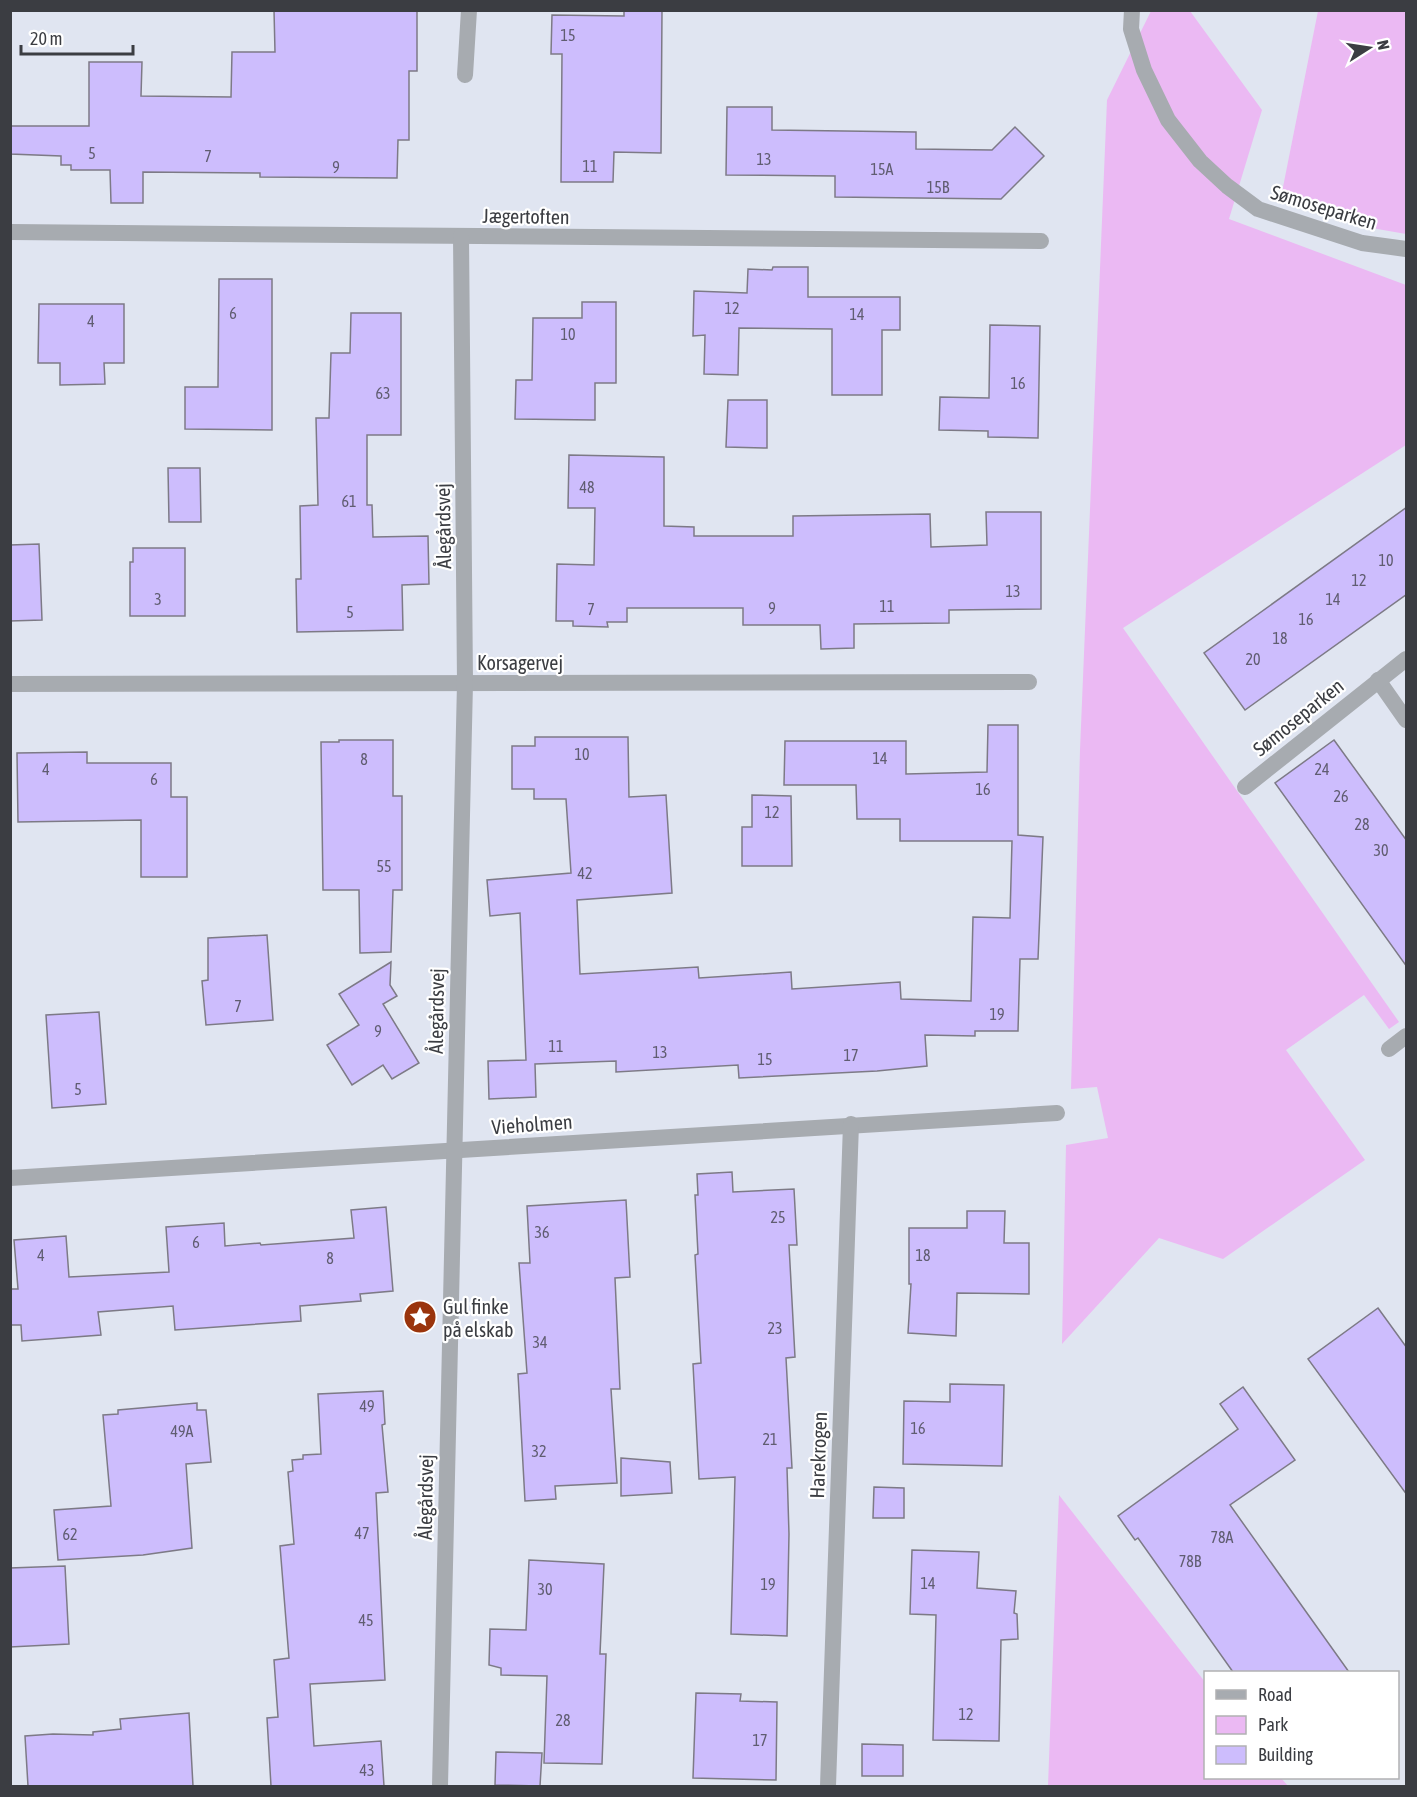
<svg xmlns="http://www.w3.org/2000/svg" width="1417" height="1797" font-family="'Asap Condensed',sans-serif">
<rect width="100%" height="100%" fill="#e0e5f1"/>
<g fill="#ebb9f3">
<path d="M1151,11H1190L1262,110L1229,219L1406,285V445L1123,628L1399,1022L1389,1029L1364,995L1286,1050L1365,1160L1223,1259L1159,1238L1062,1344L1066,1145L1108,1138L1097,1087L1071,1089L1080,750L1107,100Z"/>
<path d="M1318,11H1406V234L1366,227L1282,192Z"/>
<path d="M1059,1495L1205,1682L1206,1778H1281L1288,1786H1048Z"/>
</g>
<g fill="#cdbdfd" stroke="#7d7a86" stroke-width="1.5">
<path d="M274,10H417V71H409V140H398L397,178L260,177V173L143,172V203H111L110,170H71V165H61V156L10,154V126H89V62H142L141,96L231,97L232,52H275Z"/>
<path d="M624,10H662L661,153L614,152L613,182H561L562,54H551L552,15L624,16Z"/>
<path d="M727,107H772V130L916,132V149L992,150L1015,127L1044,156L1001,199L835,197V176L726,175Z"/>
<path d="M773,267H808V297H900V330H882V395H832V329L739,328L738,375L704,374L705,335L693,336L694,291L747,293L748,269L772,270Z"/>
<path d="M219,279H272V430L185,429V387H218Z"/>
<path d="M582,302H616V383H595V420L515,419L516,380H532L533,318H582Z"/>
<path d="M39,304H124V363H104L105,384L60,385V363H38Z"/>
<path d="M351,313H401V435H367V505H372L373,537L428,536L429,584L402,585L403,630L297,632L296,579H301L300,506L318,505L316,418H329L331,353H350Z"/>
<path d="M990,325L1040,326L1038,438L988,437V431L939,430L940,397L989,398Z"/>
<path d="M728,400H767V448L726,447Z"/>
<path d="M569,455L664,457V526L694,527V536H793V516L930,514L931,547L987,545L986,512H1041V609L949,610V623L854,624V648L821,649L820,625H743V608H627V622H607L608,627L573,626V621H556L557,564L594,565L595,508H568Z"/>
<path d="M168,468H200L201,522H169Z"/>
<path d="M1407,507V594L1245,710L1204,653Z"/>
<path d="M39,544L42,620L10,621V545Z"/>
<path d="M133,548H185V616H130V562H133Z"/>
<path d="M988,725H1018V835L1043,837L1038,959H1020L1018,1031H975V1036L925,1035L927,1066L877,1071L739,1078L738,1065L616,1072V1061L535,1064L536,1097L489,1099L488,1061L526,1060L520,913L490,916L487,880L571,873L566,799H534V789H512V746H535V737H628L629,797L666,795L672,893L577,900L580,974L698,967L699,978L791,972L792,989L900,982L901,999L971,1001L973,917L1010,918L1012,841H900V819H857L856,785H784L785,741H906V774L987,772Z"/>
<path d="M339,740H393V796H402V890H393L391,952L360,953L359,890H323L321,742H339Z"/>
<path d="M1334,740L1407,841V967L1275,783Z"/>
<path d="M87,752V763H171V797H187V877H141V820L18,822L17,753Z"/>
<path d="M752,795L791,796L792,866H742V827H752Z"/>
<path d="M267,935L273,1020L206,1025L202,981L208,980V938Z"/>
<path d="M391,962L390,985L397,996L383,1004L419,1063L392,1079L383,1065L352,1085L327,1045L359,1025L339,994Z"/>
<path d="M99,1012L106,1104L52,1108L46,1015Z"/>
<path d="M732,1172L733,1192L794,1189L797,1245H789L795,1357L786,1358L792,1468H787L789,1534L787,1636L731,1634L735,1477L699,1479L693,1364L701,1363L695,1255L698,1254L695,1195H698L697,1174Z"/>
<path d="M626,1200L630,1277L615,1278L620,1389H611L617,1483L555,1486L556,1499L525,1501L518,1374L527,1373L519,1263H530L527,1206Z"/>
<path d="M386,1207L393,1291L360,1294L361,1301L300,1306L301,1321L175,1330L173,1306L98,1312L101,1335L22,1341L21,1325H10V1289H18L14,1240L66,1236L69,1277L169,1272L166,1227L224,1223L225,1246L260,1243L261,1245L354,1238L351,1210Z"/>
<path d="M967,1211H1005L1004,1243H1029V1294L957,1293L956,1336L908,1333L911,1284H909V1228H967Z"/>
<path d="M1378,1308L1407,1348V1495L1308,1359Z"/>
<path d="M950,1384L1004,1385L1002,1466L903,1464L904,1401L950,1402Z"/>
<path d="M1243,1387L1295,1460L1230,1505L1349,1672H1233L1138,1538L1135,1540L1118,1516L1238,1429L1220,1404Z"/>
<path d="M383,1391L385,1424L382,1425L388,1492L376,1493L385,1680L310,1684L314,1746L381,1741L384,1786H271L267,1718L278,1717L274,1660L289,1658L280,1546L294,1544L288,1472L293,1471L292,1460L303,1459V1455L321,1454L318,1394Z"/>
<path d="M197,1403V1410H206L211,1462L186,1464L192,1548L143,1555L58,1560L54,1510L111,1506L103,1415L118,1414V1410Z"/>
<path d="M621,1458L670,1462L672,1493L621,1496Z"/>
<path d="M874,1487L904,1488V1518H873Z"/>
<path d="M912,1550L979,1552L977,1588L1016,1591L1014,1613L1017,1614L1018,1639L1001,1640L999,1741L933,1740L936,1615L910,1614Z"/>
<path d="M529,1560L604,1564L600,1654H606L602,1764L544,1763L547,1676L501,1675V1668L489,1665L490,1629L526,1630Z"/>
<path d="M65,1566L69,1644L10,1647V1568Z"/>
<path d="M696,1693L741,1694L740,1701L777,1702L776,1780L693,1778Z"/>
<path d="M189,1713L193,1786H28L25,1736L53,1734L93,1735V1732L121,1729L120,1719Z"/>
<path d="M862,1744L903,1745V1776H862Z"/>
<path d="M496,1752L542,1753L540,1786L495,1785Z"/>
</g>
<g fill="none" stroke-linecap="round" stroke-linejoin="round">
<g stroke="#a7abb0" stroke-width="16">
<path d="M1132,10L1131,29L1144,70L1168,120L1200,161L1227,186L1258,209L1362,243L1406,249"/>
<path d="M465,75L469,10"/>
<path d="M10,232L1041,241"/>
<path d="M1378,680L1406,720"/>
<path d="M10,684L1029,682"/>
<path d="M1245,787L1406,659"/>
<path d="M1389,1049L1406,1036"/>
<path d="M10,1178L1057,1113"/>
<path d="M440,1786L465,683L461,236"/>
<path d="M828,1786L851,1124"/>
</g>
</g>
<defs>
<g id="sight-disc" transform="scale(1.725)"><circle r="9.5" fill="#9a340c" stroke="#fff"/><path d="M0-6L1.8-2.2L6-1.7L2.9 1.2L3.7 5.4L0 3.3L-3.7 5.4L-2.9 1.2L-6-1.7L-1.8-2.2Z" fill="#fff"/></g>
</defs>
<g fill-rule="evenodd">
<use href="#sight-disc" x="420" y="1317"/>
</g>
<g text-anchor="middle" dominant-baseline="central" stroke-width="4.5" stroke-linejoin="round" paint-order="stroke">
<g font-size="16" fill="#605d71">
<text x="568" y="35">15</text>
<text x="92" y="153">5</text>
<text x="208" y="156">7</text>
<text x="764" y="159">13</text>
<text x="590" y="166">11</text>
<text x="336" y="167">9</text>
<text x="882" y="169">15A</text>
<text x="938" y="187">15B</text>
<text x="732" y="308">12</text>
<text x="233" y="313">6</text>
<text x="857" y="314">14</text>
<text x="91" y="321">4</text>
<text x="568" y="334">10</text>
<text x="1018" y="383">16</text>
<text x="383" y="393">63</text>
<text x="587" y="487">48</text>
<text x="349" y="501">61</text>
<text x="1386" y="560">10</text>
<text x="1359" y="580">12</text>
<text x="1013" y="591">13</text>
<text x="158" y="599">3</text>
<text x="1333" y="599">14</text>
<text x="887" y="606">11</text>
<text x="772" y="608">9</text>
<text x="591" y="609">7</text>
<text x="350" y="612">5</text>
<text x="1306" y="619">16</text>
<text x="1280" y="638">18</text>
<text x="1253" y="659">20</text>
<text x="582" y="754">10</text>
<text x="880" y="758">14</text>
<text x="364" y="759">8</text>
<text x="46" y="769">4</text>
<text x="1322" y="769">24</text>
<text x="154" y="779">6</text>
<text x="983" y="789">16</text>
<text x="1341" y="796">26</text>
<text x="772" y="812">12</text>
<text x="1362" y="824">28</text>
<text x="1381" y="850">30</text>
<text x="384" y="866">55</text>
<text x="585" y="873">42</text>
<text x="238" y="1006">7</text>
<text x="997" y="1014">19</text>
<text x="378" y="1031">9</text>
<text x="556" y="1046">11</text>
<text x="660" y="1052">13</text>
<text x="851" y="1055">17</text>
<text x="765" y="1059">15</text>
<text x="78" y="1089">5</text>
<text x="778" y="1217">25</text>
<text x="542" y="1232">36</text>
<text x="196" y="1242">6</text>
<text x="41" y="1255">4</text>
<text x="923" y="1255">18</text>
<text x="330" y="1258">8</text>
<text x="775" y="1328">23</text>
<text x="540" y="1342">34</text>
<text x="367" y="1406">49</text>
<text x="918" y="1428">16</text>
<text x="182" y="1431">49A</text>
<text x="770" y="1439">21</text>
<text x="539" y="1451">32</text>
<text x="362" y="1533">47</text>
<text x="70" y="1534">62</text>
<text x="1222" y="1537">78A</text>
<text x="1190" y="1561">78B</text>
<text x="928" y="1583">14</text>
<text x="768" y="1584">19</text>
<text x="545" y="1589">30</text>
<text x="366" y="1620">45</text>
<text x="966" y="1714">12</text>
<text x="563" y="1720">28</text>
<text x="760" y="1740">17</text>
<text x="367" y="1770">43</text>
</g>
<g font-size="20" fill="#3b3d42" stroke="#fff">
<text transform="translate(1324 207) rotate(17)">Sømoseparken</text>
<text transform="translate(526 216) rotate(1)">Jægertoften</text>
<text transform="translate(443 526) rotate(-91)">Ålegårdsvej</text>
<text x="520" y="662">Korsagervej</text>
<text transform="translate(1298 717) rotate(-39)">Sømoseparken</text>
<text transform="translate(436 1011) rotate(-89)">Ålegårdsvej</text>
<text transform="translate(532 1124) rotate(-4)">Vieholmen</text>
<text transform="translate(818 1455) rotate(-88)">Harekrogen</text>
<text transform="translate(425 1497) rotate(-89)">Ålegårdsvej</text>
</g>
<g font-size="20" fill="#3b3d42" stroke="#fff" text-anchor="start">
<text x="443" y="1306">Gul finke<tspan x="443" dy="23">på elskab</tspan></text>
</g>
</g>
<rect width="1417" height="1797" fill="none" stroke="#3b3d42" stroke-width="24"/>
<rect x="1204" y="1671" width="195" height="108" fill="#ffffff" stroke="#b1b1b3" stroke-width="1.5"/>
<rect x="1216" y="1690" width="30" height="9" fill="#a7abb0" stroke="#b1b1b3" stroke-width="1.5"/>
<text x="1258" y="1701" font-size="18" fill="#3b3d42">Road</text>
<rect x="1216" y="1716" width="30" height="18" fill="#ebb9f3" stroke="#b1b1b3" stroke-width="1.5"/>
<text x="1258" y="1731" font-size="18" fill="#3b3d42">Park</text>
<rect x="1216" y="1746" width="30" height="18" fill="#cdbdfd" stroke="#b1b1b3" stroke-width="1.5"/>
<text x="1258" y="1761" font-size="18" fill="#3b3d42">Building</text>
<g transform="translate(1369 48) rotate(78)" stroke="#ffffff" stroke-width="4.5" paint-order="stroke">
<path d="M0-4.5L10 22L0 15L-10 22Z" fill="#3b3d42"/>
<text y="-9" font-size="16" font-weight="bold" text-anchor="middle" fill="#3b3d42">N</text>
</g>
<path d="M21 45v9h112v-9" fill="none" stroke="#3b3d42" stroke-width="3"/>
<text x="30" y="45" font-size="18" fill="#3b3d42" stroke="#ffffff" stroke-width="4.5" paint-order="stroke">20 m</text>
</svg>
